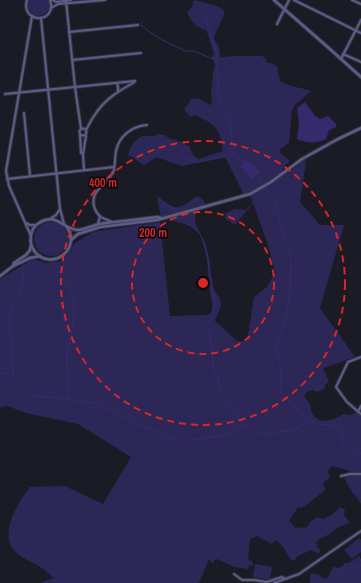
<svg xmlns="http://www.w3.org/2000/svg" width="361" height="583" font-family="'Archivo Narrow',sans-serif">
<rect width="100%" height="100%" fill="#1b1b26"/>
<g fill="#2d2757" fill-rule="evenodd">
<path d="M29,0H49V9C41,22 24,15 29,0Z"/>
<path d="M195,0L217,6L224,10V15L214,37L215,41L219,47L220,56L223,57L233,56H262L266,59L267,63H272L277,66L280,81C289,87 300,87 311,91L295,105L292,110L289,143L280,149L281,154L289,160V163L285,165L281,173L267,182L283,176L304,160L306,161L300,202L320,225H344L320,308L355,357L323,368L329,382L325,385L324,389L317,392L313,390L307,392L304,396C307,400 310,403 311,407C311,409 311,412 312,413C320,426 334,420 343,414L350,415L358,412L361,414V504C356,496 345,484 344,475L350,474V471L332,466L328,470L330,477L323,483L325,490L305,506L301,508L298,507L289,521L296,528L307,527L311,521L318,517L323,519L333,514L340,507L345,510L344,515L350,523L338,527L330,534L321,538L316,542L318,548L321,550L318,554L311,550L298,556L294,561L291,560L283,547L276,540L272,544L257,536L250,539L248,560L253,562V566L249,565L248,569L234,567L217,559L214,561L213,564L209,559L199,583H40L54,578C50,575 46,571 42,568C33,562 20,558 13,549C0,532 18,502 30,487L65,486L103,504L131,457L78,424L26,413L7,406L0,407V279L33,259L46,263L63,261L75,243L93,232L160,222L170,316L207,315L211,313C214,305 211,300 210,292C208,278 208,242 198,232C188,222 173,222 161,218L157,196C162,199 166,203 170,205C182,212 189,199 198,196L203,200L206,205V207C200,209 195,210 195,217C194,226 202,235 206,245C207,251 209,257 210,263C211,271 211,282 214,290C217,295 221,298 221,304C221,310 216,315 215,321L237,341H247L254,297L267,287L275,272L268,245L253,203L235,225L226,219L225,217L226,213L235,209L246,210L253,202L249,193L244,195L226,159L223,158L182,166L156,157L145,165H143L134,158L128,155C130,147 137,135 146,136C151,136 154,137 158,134L164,135L172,140L174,139L189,146L194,156L199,159L223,151C222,139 219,127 207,121C203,119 200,118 196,115L191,117L184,110L191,99L198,98L210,105L212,104L211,94L213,74L215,65L212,57L214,53C210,45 210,38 206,30C195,27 192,22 187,13L193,5V1ZM244,161L254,167H257L262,171L252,178L240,167L244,163Z"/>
<circle cx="51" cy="239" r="17"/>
<path d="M359,538L361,540V552L352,559L344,550Z"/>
<path d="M359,556L361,559V583H310V576L312,573L317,574L325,579L328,577L334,566L337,568L343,566L344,563H349Z"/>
<path d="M255,564L272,567L270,580L253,577Z"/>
</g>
<g fill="#352b6c">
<path d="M305,102L315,116L320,119L328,116L336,124V127L329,130L326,139C317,144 306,143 297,139L299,124L297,108Z"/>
<path d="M243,159L262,171L252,179L240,167L244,163Z"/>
</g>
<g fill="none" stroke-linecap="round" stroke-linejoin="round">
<g stroke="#352b6c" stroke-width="1">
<path d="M203,12L217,53L216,71L219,81L217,94L221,104L226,110L230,117L232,138L230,152L245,164"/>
<path d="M142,22L141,25L151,33L164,41L186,51H193L216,60"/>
<path d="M183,158L198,162L225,156L229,153"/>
<path d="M258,175L262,183"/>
<path d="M265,187L274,199L279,219L290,250L291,266L290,291L287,314L275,347C282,362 281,375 280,392C290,401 298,412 309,421"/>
<path d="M162,202L178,212"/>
<path d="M181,215L185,221L199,232L202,238L207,255L215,305L210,321V338L214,371L218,377L220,392L243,424"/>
<path d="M57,265L61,276L68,284L73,296L74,303L73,326L66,360L69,376V399"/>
<path d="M0,373C16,372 24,385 33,396L69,399L98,404L127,419L176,440H193L229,434L243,424L261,434L293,430L309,421L319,424L342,426L343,444L361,454"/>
<path d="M14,376L11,360L12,346V338L10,333V315L23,282V262"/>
<path d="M325,583L334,576L361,565"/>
</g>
<g stroke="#363641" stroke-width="4">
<g id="minor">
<path d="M27,0C20,24 58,24 50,0"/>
<path d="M52,0L57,2L71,0"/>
<path d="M294,0L361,33"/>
<path d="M352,0L361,4"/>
<path d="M66,1L75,87L81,129"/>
<path d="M51,8L58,4L105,0"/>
<path d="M41,18L60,209L64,224"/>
<path d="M277,24L289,0"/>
<path d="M69,32L138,25"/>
<path d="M343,54L361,62"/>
<path d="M341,59L361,20"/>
<path d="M72,60L141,53"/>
<path d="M117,83L118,87V91"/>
<path d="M5,94L135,81"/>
<path d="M24,113L30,176"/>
<circle cx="83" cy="132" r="3.5"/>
<path d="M86,130C89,125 91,120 94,116C104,100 117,92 133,83L135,81"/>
<path d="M80,134L81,153L83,154L84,170"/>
<path d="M83,154L86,136"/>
<path d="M7,179L114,167"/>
<path d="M50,219L56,215L60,209"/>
<path d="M112,222C108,220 104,219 101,217C97,214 95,210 94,206C90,189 109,184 114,170C115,164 115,157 116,151C119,136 132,126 147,125"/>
<path d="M26,223L30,225H35"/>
<path d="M98,224L100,216"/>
<path d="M31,236L9,186L6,171L32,16"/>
<path d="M361,357L348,362L336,387L347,402L361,414"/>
<path d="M358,412L361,406"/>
<path d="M341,476L350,474H361"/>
<path d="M234,574L242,580H254L267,582L282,577L285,579"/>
<path d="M274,583L299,574L361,531"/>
</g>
</g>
<g stroke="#363641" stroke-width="4.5">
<g id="tertiary">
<path d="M274,0L331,50L361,77"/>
<path d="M66,226C83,248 52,272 35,252C31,247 30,241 31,235C32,230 35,225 39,223C57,211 64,231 79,230C86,229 92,226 99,224C118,221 138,220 157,217L161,218"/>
<path d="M71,240L78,234L100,227L157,220L250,194L271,182L302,159L338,139L361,128"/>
<path d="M13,266L30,258L40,256"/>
<path d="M0,276L13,266L14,263L26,255L30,250L31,245"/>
</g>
</g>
<use href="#minor" stroke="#5e5b8b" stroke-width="2"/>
<use href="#tertiary" stroke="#5e5b8b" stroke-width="2.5"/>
</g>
<g fill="none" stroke="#d62828" stroke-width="2" stroke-dasharray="7 5">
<circle cx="203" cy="283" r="71"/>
<circle cx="203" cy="283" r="142"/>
</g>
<circle cx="203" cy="283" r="6" fill="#d62828" stroke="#06060b" stroke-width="2"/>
<g font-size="12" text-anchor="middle" font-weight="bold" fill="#d62828" stroke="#06060b" stroke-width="3" stroke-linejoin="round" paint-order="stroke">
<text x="103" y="187">400 m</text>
<text x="153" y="237">200 m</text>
</g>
</svg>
